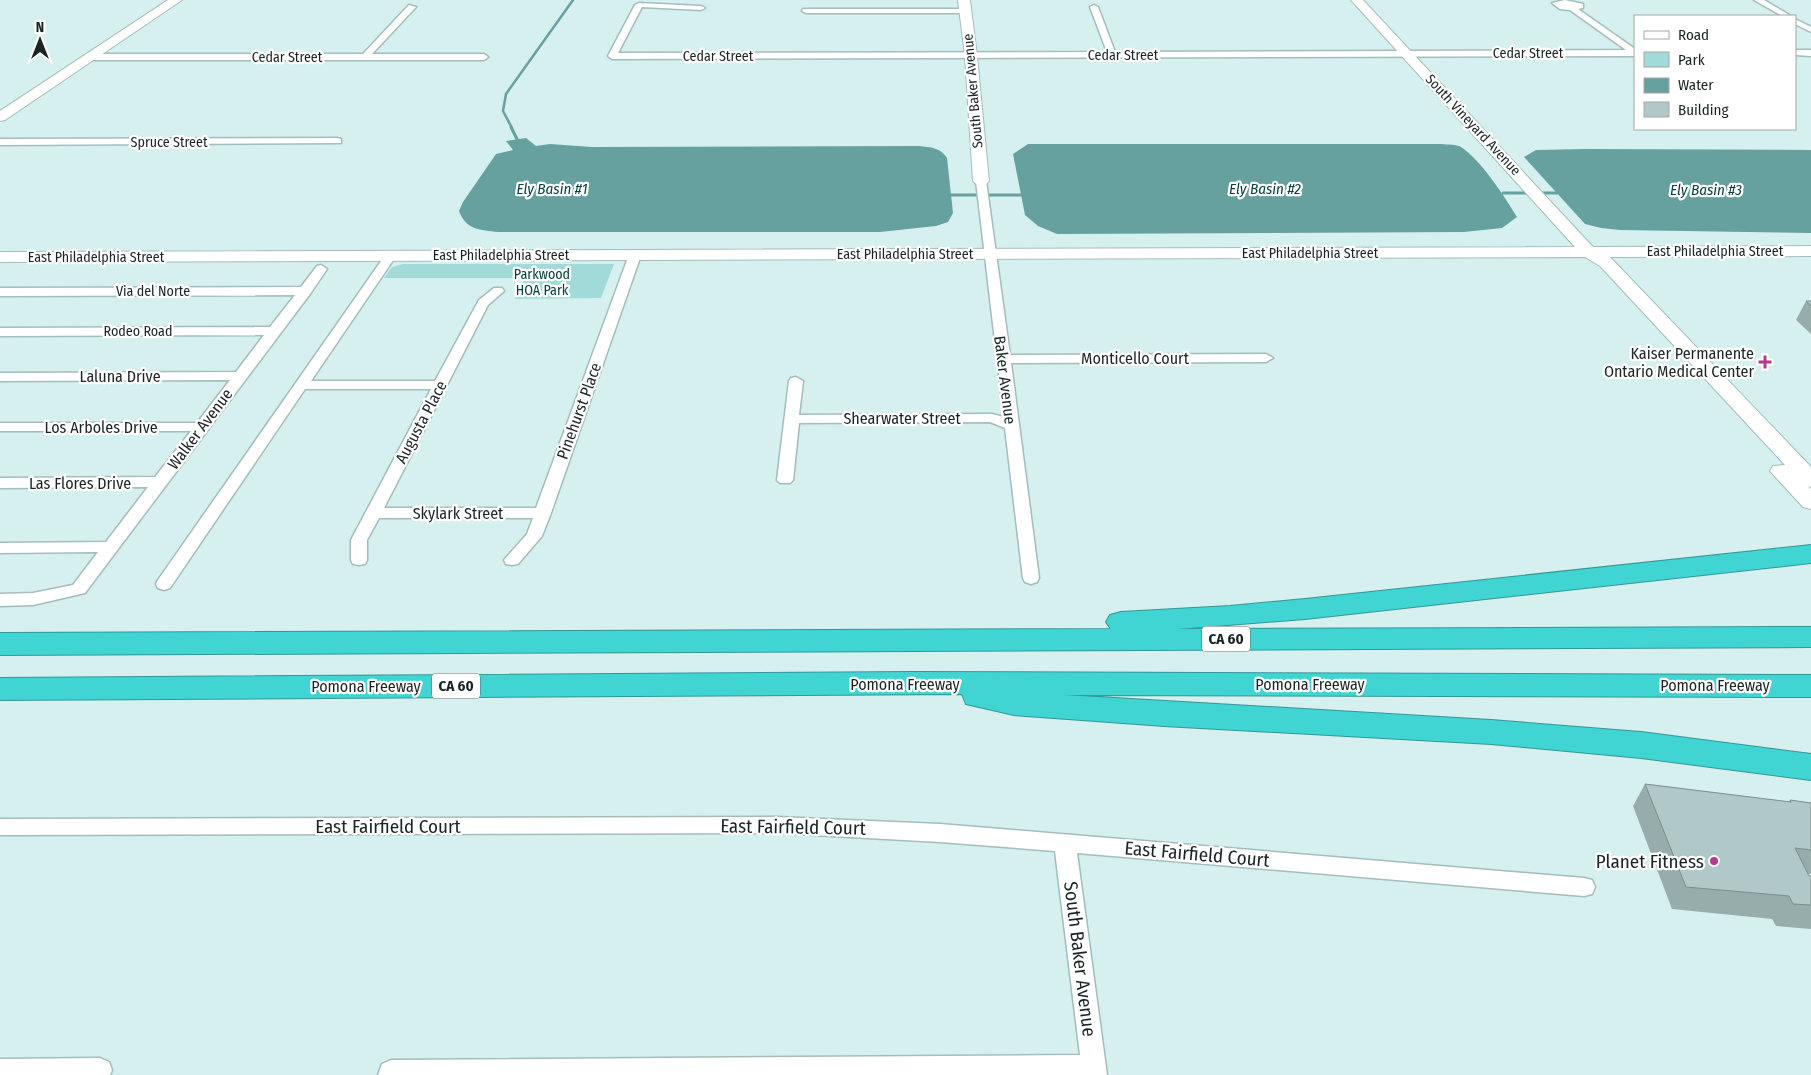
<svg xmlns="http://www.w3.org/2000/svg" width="1811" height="1075" font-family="'Fira Sans Condensed',sans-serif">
<rect width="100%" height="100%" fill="#d6f0ef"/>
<path fill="#a1dad8" d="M403,264H614L601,298L515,299L525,278H384L392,267Z"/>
<g fill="#66a09f">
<path d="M526,138L536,146L550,144L592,147L919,146C931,147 941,148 947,158L953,213L948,222L936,226L880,232H498C480,230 466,230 459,211L463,202L496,154L513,150L506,141Z"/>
<path d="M1028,144H1442C1448,145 1456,144 1461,147C1481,160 1504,196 1517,217L1502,228L1464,232L1057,234L1038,226L1025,215L1013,154Z"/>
<path d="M1587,149L1811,150V233L1620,230L1601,228L1585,224L1524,157L1536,150Z"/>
</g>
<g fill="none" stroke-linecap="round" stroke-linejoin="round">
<path stroke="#66a09f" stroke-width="2.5" d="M512,128L503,111L506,94L573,0"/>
<g stroke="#66a09f" stroke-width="3">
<path d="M511,127L517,139"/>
<path d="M1503,193H1531"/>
<path d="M1539,193H1557"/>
<path d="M951,195H1022"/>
</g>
<g stroke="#a4bcbc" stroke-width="3">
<g id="street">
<path d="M1565,0L1583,4V8L1578,9L1635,49V56L612,59L608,56L635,5L639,3L701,6L705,8L701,10L642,7L618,53L1107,52L1090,7L1094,5L1098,7L1115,52L1626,50L1570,10L1560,9L1552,3Z"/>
<path d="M1754,0H1764L1791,16H1782Z"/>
<path d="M409,5L416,7L372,54H484L488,57L484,60H90L86,57L90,54H363Z"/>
<path d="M803,9H966L970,11L966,13H806L802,11Z"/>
<path d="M1795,19L1811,27V32L1795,24Z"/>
<path d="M1795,50H1811V56L1795,55Z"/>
<path d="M337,138L341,139V143L0,145V139Z"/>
<path d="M981,178L986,181L1010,355L1266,354L1273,358L1266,362L1011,363L1039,578L1037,582L1031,584L1025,582L1023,578L1005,428L990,422L799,423L793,480L790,483H780L777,480L789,381L791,378L796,377L803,381L799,415L992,414L1004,417L976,181Z"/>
<path d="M635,251L641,255L551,513L542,536L518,564L512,565L506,564L504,560L527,534L533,518H379L367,540V560L365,564L359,565L353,564L351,560V540L431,389H305L170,588L164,590L158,588L156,584L158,580L386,254L390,252L396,256L311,381H435L479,300L494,288H502L504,291L488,305L384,508H536L629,255Z"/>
<path d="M321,265L327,269L310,294L85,593L33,605L0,606V594L33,593L73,585L98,552L0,553V543L106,542L148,487L0,488V478L155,477L191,431H0V423H197L230,380L0,381V373L236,372L264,335L0,336V328L270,327L295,295L0,296V288L301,287L317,266Z"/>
<path d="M777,817L940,824L1584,878L1592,880L1595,887L1592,894L1584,896L1077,853L1107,1075H378L382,1064L391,1060L1080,1055L1055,851L940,842L777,833L0,835V819Z"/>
<path d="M100,1058L109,1062L112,1070L110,1075H0V1059Z"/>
</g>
</g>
<g stroke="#a4bcbc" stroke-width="2">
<g id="secondary">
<path d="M168,0H182L5,120L0,121V111Z"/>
<path d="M958,0H970L977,56L989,181L986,184H976L973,181L965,56Z"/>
<path d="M1351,0H1363L1593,247L1811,246V256L1610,257L1811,467V487L1808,486L1811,489V509L1803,507L1770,471L1773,466L1785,465L1600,266L1585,257L0,262V252L1575,247Z"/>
</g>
</g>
<g stroke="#339796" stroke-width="2">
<g id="highway">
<path d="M1811,545V563L1305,619L1177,629L1811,627V647L0,655V633L1111,629L1106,622L1110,615L1121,612L1230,606L1305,599Z"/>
<path d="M912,672L1811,675V697L1063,695L1491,720L1641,732L1811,754V780L1641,758L1491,744L1164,726L1014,715L966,704L962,694L0,700V678Z"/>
</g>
</g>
<use href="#street" fill="#fff" fill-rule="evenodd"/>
<use href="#secondary" fill="#fff" fill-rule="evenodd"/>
<use href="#highway" fill="#40d5d3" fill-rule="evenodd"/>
</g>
<g fill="#97adac">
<path d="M1806,301H1811V334L1796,320Z"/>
<path d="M1645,784L1789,802L1790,800L1811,803V874H1808L1809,876H1811V929L1776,926L1772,919L1672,909L1633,806Z"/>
</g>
<g fill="#b0c9c8" stroke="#7b8d8c">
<path d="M1806,301H1811V306Z"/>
<path d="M1645,784L1791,802L1790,800L1811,803V850L1795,848L1809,876H1811V905L1793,904L1789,896L1686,887Z"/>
</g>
<g fill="#b53a8c" stroke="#fff" stroke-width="2">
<path d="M1762.5 354.5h5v5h5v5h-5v5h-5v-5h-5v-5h5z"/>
<circle cx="1714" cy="861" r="5"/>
</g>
<g text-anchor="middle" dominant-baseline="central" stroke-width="4.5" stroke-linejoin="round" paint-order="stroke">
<g font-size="14" fill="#1b2424" stroke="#fff">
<text x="1528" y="53">Cedar Street</text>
<text x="1123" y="55">Cedar Street</text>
<text x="718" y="56">Cedar Street</text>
<text x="287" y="57">Cedar Street</text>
<text transform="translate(973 91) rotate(-95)">South Baker Avenue</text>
<text transform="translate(1473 125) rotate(47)">South Vineyard Avenue</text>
<text x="169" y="142">Spruce Street</text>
<text x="1715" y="251">East Philadelphia Street</text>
<text x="1310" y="253">East Philadelphia Street</text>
<text x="905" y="254">East Philadelphia Street</text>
<text x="501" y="255">East Philadelphia Street</text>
<text x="96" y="257">East Philadelphia Street</text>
<text x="153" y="291">Via del Norte</text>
<text x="138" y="331">Rodeo Road</text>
</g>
<g font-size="14" fill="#06403f" stroke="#fff">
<text x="542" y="274">Parkwood<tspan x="542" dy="16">HOA Park</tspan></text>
</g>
<g font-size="15" font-style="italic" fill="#06403f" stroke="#fff">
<text x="552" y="189">Ely Basin #1</text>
<text x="1265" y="189">Ely Basin #2</text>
<text x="1706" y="190">Ely Basin #3</text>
</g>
<g fill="#fff" stroke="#5f6666" stroke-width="1">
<rect x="1202" y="626.5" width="48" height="25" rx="4"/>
<rect x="432" y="673.5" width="48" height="25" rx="4"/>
</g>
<g font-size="15" font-weight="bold" fill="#1b2424">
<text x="1226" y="639">CA 60</text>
<text x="456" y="686">CA 60</text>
</g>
<g font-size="16" fill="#1b2424" stroke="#fff" text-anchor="end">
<text x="1754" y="353">Kaiser Permanente<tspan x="1754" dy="18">Ontario Medical Center</tspan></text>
</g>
<g font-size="16" fill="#1b2424" stroke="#fff">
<text x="1135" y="358">Monticello Court</text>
<text x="120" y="376">Laluna Drive</text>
<text transform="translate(1005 380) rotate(83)">Baker Avenue</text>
<text transform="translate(579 411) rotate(-70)">Pinehurst Place</text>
<text x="902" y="418">Shearwater Street</text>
<text transform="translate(421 422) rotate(-62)">Augusta Place</text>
<text x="101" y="427">Los Arboles Drive</text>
<text transform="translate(200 429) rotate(-53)">Walker Avenue</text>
<text x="80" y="483">Las Flores Drive</text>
<text x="458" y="513">Skylark Street</text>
<text x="905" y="684">Pomona Freeway</text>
<text x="1310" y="684">Pomona Freeway</text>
<text x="1715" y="685">Pomona Freeway</text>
<text x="366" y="686">Pomona Freeway</text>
</g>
<g font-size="19" fill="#1b2424" stroke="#fff">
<text x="388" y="826">East Fairfield Court</text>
<text transform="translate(793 827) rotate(1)">East Fairfield Court</text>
<text transform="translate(1197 854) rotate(5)">East Fairfield Court</text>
<text transform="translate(1080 959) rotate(83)">South Baker Avenue</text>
</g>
<g font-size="19" fill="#1b2424" stroke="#fff" text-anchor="end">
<text x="1704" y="861">Planet Fitness</text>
</g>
</g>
<rect x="1634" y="15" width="162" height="115" fill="#ffffff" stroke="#a4a7a7"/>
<rect x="1644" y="31" width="25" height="8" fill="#ffffff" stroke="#a4a7a7"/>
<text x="1678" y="40" font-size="15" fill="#1b2424">Road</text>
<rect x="1644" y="52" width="25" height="15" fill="#a1dad8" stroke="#a4a7a7"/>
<text x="1678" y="65" font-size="15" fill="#1b2424">Park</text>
<rect x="1644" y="78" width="25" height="15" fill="#66a09f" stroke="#a4a7a7"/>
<text x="1678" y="90" font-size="15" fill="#1b2424">Water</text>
<rect x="1644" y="102" width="25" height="15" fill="#b0c9c8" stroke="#a4a7a7"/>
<text x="1678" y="115" font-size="15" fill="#1b2424">Building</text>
<g transform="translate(40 40)" stroke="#ffffff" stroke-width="4" paint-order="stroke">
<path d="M0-4L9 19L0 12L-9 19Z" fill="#1b2424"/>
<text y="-8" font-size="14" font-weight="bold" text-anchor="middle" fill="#1b2424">N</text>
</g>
</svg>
